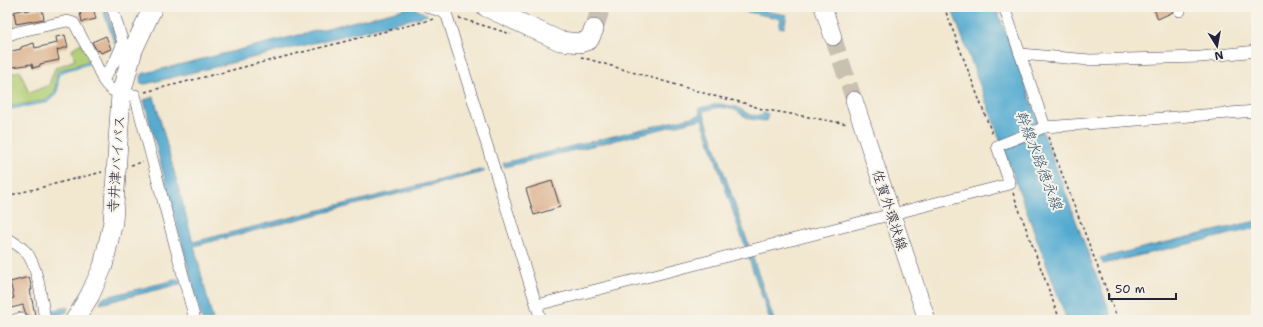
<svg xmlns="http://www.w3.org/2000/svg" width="1263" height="327" font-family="'Shantell Sans','Klee One',sans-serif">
<rect width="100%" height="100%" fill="#f7f3e8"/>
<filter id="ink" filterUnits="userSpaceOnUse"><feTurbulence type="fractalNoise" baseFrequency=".025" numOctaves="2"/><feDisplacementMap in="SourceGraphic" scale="8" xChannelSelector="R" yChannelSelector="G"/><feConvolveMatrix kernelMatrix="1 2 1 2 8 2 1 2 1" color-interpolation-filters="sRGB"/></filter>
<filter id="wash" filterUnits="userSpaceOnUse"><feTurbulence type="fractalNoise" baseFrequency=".012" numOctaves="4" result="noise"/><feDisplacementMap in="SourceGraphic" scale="16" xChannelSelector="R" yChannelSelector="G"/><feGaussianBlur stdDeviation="0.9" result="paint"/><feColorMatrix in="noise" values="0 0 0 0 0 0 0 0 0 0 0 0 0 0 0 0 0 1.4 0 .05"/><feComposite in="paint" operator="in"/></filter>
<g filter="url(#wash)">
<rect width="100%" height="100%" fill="#f2e7cf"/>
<g fill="#b1ce75" stroke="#6a7858">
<path d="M11,16L16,30L7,32V17Z"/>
<path d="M81,43L92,60L57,71L55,92L46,100L7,107V74L20,71L29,93L49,85L55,68L75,60L72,49Z"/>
</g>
<g fill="#53aad0" stroke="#3a6686">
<path d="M102,7H106L107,10L117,43L115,45Z"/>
<path d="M412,7L428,15L145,84L140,83L142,74Z"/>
<path d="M725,7H744L787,15L784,28L779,27L781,19Z"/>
<path d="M951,7H996L1113,320H1067Z"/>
<path d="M154,97L193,242L484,169V172L194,246L213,320H202L144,100Z"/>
<path d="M719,104L737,107L750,115L762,116L763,113L768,114L766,121L749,119L735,110L720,107L703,111L749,246L745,247L702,119L505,167L503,163L700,115L699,108Z"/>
<path d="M1256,221V228L1103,264L1100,258Z"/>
<path d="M752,255L774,320H770L748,256Z"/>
<path d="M179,279L180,284L100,304L102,298Z"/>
<path d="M68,307L67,312L49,317L48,311Z"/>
</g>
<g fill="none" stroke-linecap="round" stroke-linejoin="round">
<path stroke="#53aad0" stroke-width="2.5" d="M7,109L47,102L57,92L58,75L60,72L89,63"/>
</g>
<g id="blocks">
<g fill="#d9ab85">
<path d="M79,7H93L96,19L82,22Z"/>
<path d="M1153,7H1171L1173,12L1158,19Z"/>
<path d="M42,8L44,19L16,24L14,12L25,9V11Z"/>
<path d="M65,35L68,47L57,50L59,60L40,64V66L33,68L32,64L7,68V52L21,49V47L34,43L35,48L57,43L56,37Z"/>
<path d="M106,36L111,49L101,53L99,50L97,51L92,42Z"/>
<path d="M552,181L560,207L534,215L526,189Z"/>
<path d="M29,277L32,290H30L36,320H28V316L25,312L23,305L7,309V300L14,298L10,282Z"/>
</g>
</g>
</g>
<g filter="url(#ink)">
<use href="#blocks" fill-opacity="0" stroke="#414051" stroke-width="1"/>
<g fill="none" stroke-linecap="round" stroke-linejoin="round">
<path stroke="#c8c0b1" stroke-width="17" stroke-dasharray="17 8" stroke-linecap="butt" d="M833,37L854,100"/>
<path stroke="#c8c0b1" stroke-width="19" stroke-dasharray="19 10" stroke-linecap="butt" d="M594,29L601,7"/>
<g stroke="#414051" stroke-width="12">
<g id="street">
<path d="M112,7L123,43L116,59L103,80C111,93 120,95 135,95L195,320"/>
<path d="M428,7L443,12L447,16L541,320"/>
<path d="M1004,7L1045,127"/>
<path d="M1179,7L1180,11"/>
<path d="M7,36L17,32L67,21L74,23L93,58L103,80"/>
<path d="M1020,54L1090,60L1201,57L1256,51"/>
<path d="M7,238C13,242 20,246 25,251C38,264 42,302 45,320"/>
<path d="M537,305L1010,184L997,146L1045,127L1256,111"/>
<path d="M15,320L21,318"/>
</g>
</g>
<g stroke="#414051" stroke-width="18">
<g id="primary">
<path d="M823,7L833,37"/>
<path d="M854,100L927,320"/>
</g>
</g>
<g stroke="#414051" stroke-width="20">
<g id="highway">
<path d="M486,7L560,41L580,43L589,40L594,29"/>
<path d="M75,320L90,295L103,266L113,222L121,94L133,50L153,7"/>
</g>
</g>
<g stroke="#414051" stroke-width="1.5" stroke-dasharray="3 3" stroke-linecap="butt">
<path d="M944,7L993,136"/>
<path d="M459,18L511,34"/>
<path d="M581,57L714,96L744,103L762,109L848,124"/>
<path d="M145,92L434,19"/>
<path d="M1048,137L1118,320"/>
<path d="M131,165L143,162"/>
<path d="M1013,193L1060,320"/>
<path d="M7,196L102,172"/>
</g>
<use href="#street" stroke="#fff" stroke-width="11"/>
<use href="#primary" stroke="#fff" stroke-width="17"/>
<use href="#highway" stroke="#fff" stroke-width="19"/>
</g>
</g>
<g text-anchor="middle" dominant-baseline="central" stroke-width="4" stroke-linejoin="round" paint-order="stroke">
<g font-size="14" fill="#22223b" stroke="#f7f3e8">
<text transform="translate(116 164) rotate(-86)">寺井津バイパス</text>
<text transform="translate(890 210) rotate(72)">佐賀外環状線</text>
</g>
<g font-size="15" font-style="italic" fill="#365877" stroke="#f7f3e8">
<text transform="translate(1039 160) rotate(69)">幹線水路徳永線</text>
</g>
</g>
<rect width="1263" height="327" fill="none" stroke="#f7f3e8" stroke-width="24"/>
<g transform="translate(1217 46) rotate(169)" stroke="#f7f3e8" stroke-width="3" paint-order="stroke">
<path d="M0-3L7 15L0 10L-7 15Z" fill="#22223b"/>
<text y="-6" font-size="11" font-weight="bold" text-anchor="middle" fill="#22223b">N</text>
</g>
<path d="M1109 293v6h67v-6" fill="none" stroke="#22223b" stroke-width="2"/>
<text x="1115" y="293" font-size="12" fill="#22223b" stroke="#f7f3e8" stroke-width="3" paint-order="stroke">50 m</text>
</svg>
